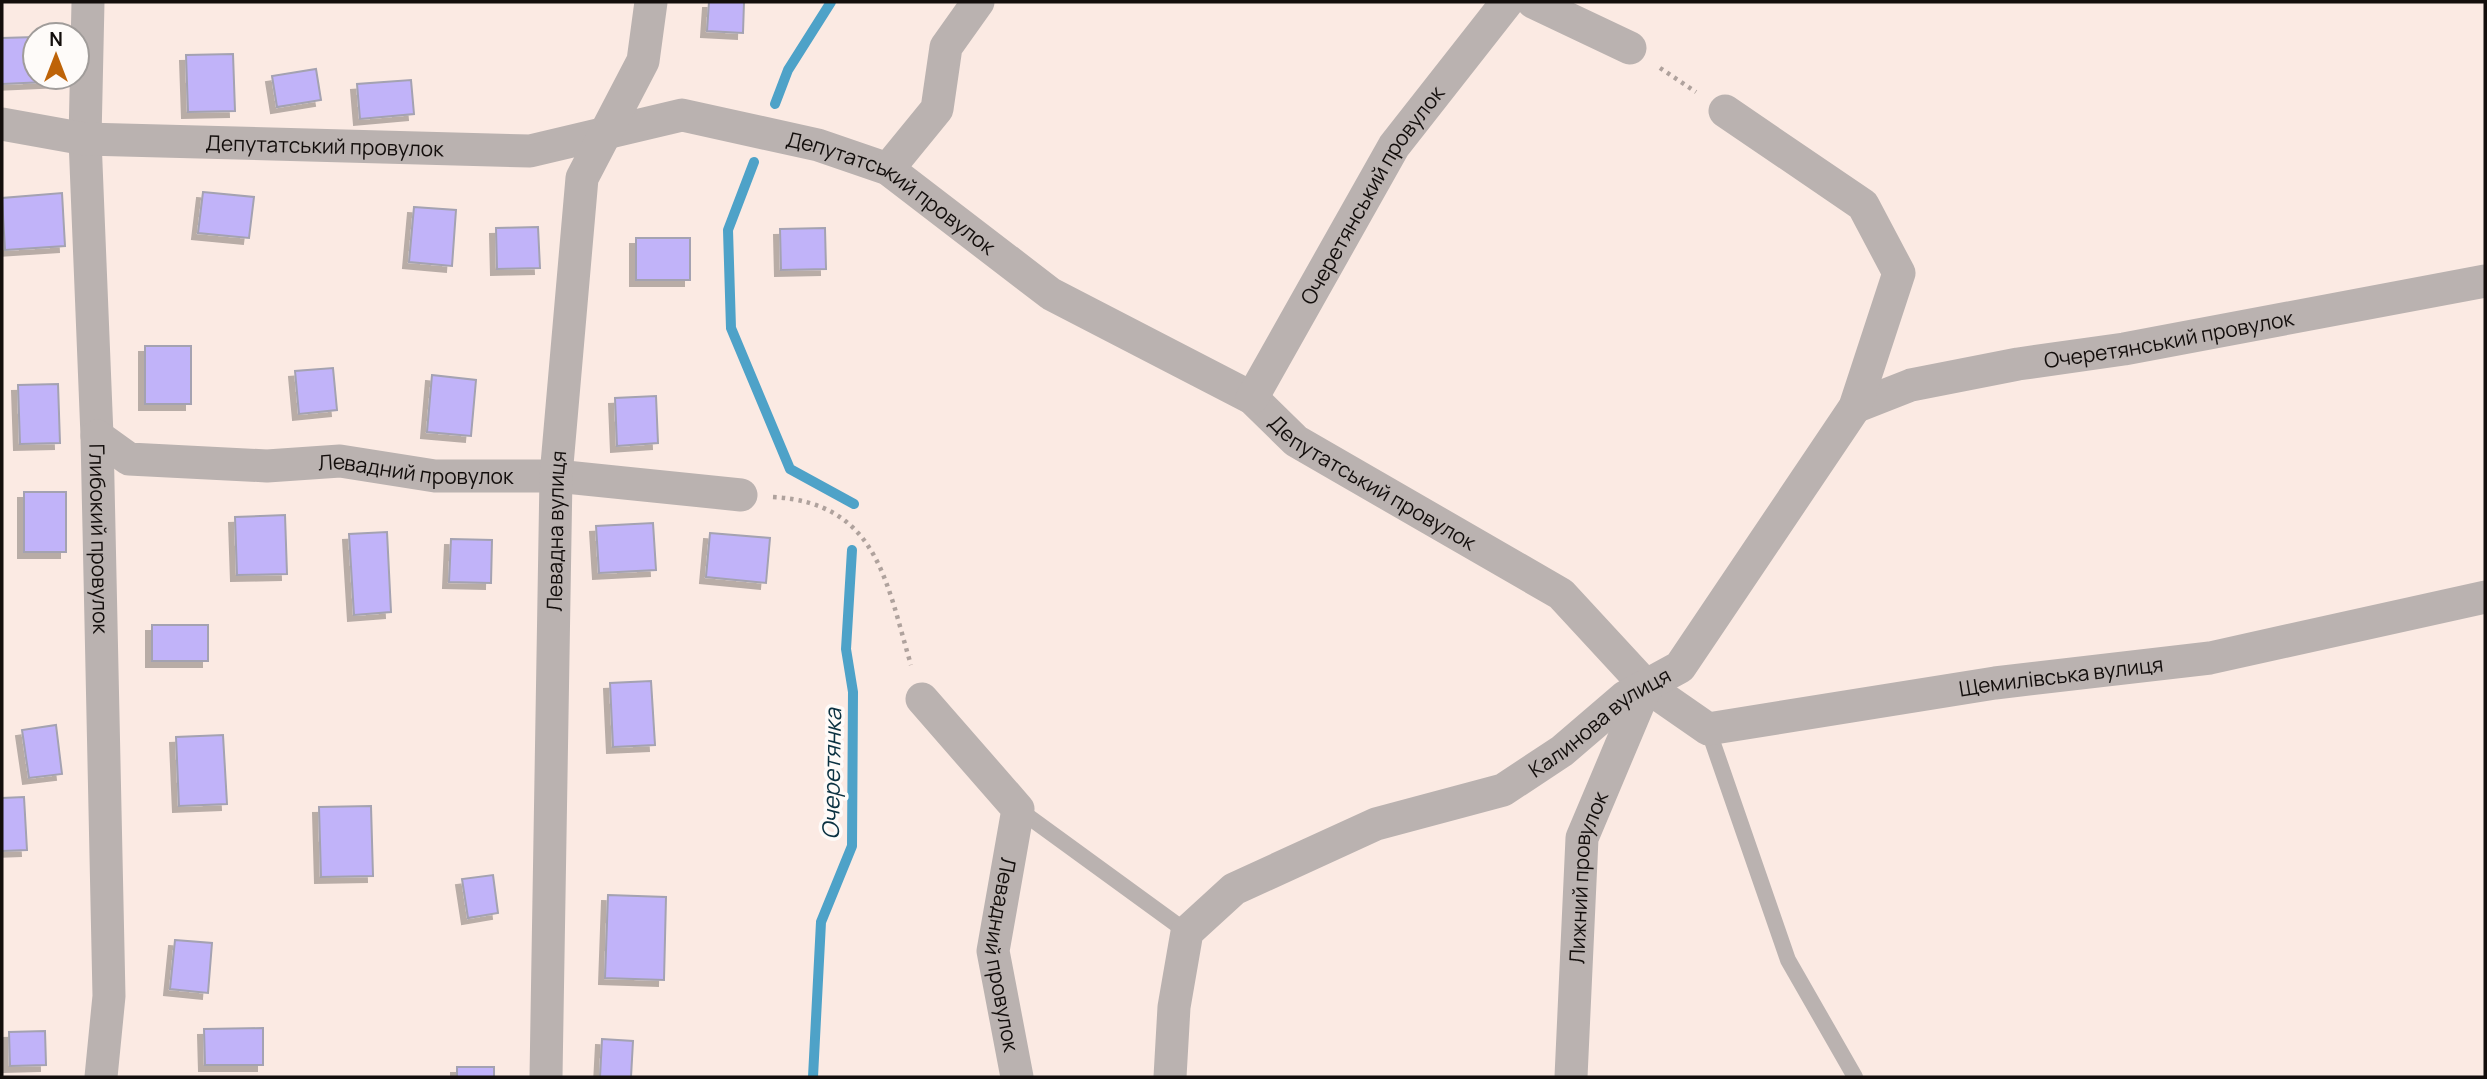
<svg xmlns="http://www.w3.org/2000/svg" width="2487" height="1079" font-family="Manrope,sans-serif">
<defs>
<filter id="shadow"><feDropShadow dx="-6" dy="6" stdDeviation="0" flood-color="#0004"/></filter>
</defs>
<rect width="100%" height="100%" fill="#fbeae3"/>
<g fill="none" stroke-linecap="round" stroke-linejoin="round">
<g stroke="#4ea2c8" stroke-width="10">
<path d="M775,104L788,70L831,2"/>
<path d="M754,162L728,230L731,328L790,469L854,504"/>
<path d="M813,1077L821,922L852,846L853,692L846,649L852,550"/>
</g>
</g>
<g fill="#c1b3f9" stroke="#a4a2b1" stroke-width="2" filter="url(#shadow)">
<path d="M709,2H744L743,33L707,31Z"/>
<path d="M35,37V77H67V81L2,84V38Z"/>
<path d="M233,54L235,111L188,112L186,55Z"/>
<path d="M316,69L321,100L277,107L272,76Z"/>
<path d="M411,80L414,114L360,119L357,84Z"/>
<path d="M203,192L254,197L249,238L198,233Z"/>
<path d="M62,193L65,246L5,250L2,198Z"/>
<path d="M414,207L456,210L452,266L409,262Z"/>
<path d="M538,227L540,268L497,269L496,228Z"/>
<path d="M825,228L826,269L781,270L780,229Z"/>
<rect x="636" y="238" width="54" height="42"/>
<rect x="145" y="346" width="46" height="58"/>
<path d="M333,368L337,410L299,414L295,371Z"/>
<path d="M432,375L476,380L471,436L427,432Z"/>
<path d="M58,384L60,443L20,444L18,385Z"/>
<path d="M656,396L658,443L617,446L615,398Z"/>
<rect x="24" y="492" width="42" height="60"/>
<path d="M285,515L287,574L237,575L235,517Z"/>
<path d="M653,523L656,570L599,573L596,526Z"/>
<path d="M387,532L391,612L354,615L349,534Z"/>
<path d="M710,533L770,538L766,583L706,577Z"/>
<path d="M451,539L492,540L491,583L449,582Z"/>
<rect x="152" y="625" width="56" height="36"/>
<path d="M651,681L655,745L613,747L610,683Z"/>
<path d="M56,725L62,774L29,778L22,730Z"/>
<path d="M223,735L227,804L179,806L176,737Z"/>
<path d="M24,797L27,850L2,851V798Z"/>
<path d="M371,806L373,876L321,877L319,807Z"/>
<path d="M493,875L498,913L468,918L462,879Z"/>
<path d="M608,895L666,897L664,980L605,978Z"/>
<path d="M175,940L212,943L208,993L170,989Z"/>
<path d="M263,1028V1065H205L204,1029Z"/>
<path d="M45,1031L46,1065L10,1066L9,1032Z"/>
<path d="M602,1039L633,1041L631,1077H600Z"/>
<rect x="457" y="1067" width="37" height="10"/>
</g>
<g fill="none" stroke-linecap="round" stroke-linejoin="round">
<g stroke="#afa29d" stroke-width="4.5" stroke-dasharray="3.5 5" stroke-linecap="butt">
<path d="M1660,68L1696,92"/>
<path d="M773,497C878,503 886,582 911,665"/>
</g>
<g stroke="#bab2b0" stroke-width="16">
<path d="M1708,729L1788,960L1855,1077"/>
<path d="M1018,809L1187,932"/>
</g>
<g stroke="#bab2b0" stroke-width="33">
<path id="s1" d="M88,2L85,139L97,436L109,996L101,1077"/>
<path d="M1533,2L1630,48"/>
<path id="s2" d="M2,124L85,139L530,151L682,115L818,145L888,169L1051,294L1252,398L1296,441L1561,594L1646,686L1708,729L1995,683L2210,658L2485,597"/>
<path d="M888,169L937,109L946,47L978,2"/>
<path id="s3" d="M1252,398L1394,146L1507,2"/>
<path id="s4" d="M1855,407L1911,385L2018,364L2124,349L2485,281"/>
<path id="s5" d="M97,436L129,459L267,466L340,461L435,476H556L741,495"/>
<path id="s6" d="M922,699L1018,809L993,951L1017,1077"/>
<path id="s7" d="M546,1077L556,476L582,178L643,61L651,2"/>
<path id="s8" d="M1170,1077L1174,1007L1187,932L1234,889L1376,824L1503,790L1562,751L1625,697L1680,667L1855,407L1899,273L1863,205L1725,111"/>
<path id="s9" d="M1571,1077L1582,838L1646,686"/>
</g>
</g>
<g text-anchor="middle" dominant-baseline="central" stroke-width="7" stroke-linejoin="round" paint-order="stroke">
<g font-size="21" fill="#130e0c" stroke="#fefbf9">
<text stroke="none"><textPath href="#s2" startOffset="324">Депутатський провулок</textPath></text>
<text stroke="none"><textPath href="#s2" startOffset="912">Депутатський провулок</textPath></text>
<text stroke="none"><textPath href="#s3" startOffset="236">Очеретянський провулок</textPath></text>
<text stroke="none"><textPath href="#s4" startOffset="322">Очеретянський провулок</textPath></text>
<text stroke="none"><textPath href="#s5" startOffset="327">Левадний провулок</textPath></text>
<text stroke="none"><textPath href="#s2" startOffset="1479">Депутатський провулок</textPath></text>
<text stroke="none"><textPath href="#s7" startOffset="546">Левадна вулиця</textPath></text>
<text stroke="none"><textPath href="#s1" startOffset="537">Глибокий провулок</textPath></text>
<text stroke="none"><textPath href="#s2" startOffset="2256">Щемилівська вулиця</textPath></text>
<text stroke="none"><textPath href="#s8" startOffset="616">Калинова вулиця</textPath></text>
<text stroke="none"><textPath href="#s9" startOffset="201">Лижний провулок</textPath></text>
<text stroke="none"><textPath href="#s6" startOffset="294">Левадний провулок</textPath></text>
</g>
<g font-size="23" font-style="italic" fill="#0a3141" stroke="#fefbf9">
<text transform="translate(831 774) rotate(-89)">Очеретянка</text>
</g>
</g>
<rect width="2487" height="1079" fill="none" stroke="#130e0c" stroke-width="7"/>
<g transform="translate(56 56)"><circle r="33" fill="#fefbf9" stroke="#a09c9a" stroke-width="2"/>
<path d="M0-5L12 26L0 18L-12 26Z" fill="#be6308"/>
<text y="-10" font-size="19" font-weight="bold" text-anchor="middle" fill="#130e0c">N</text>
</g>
</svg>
